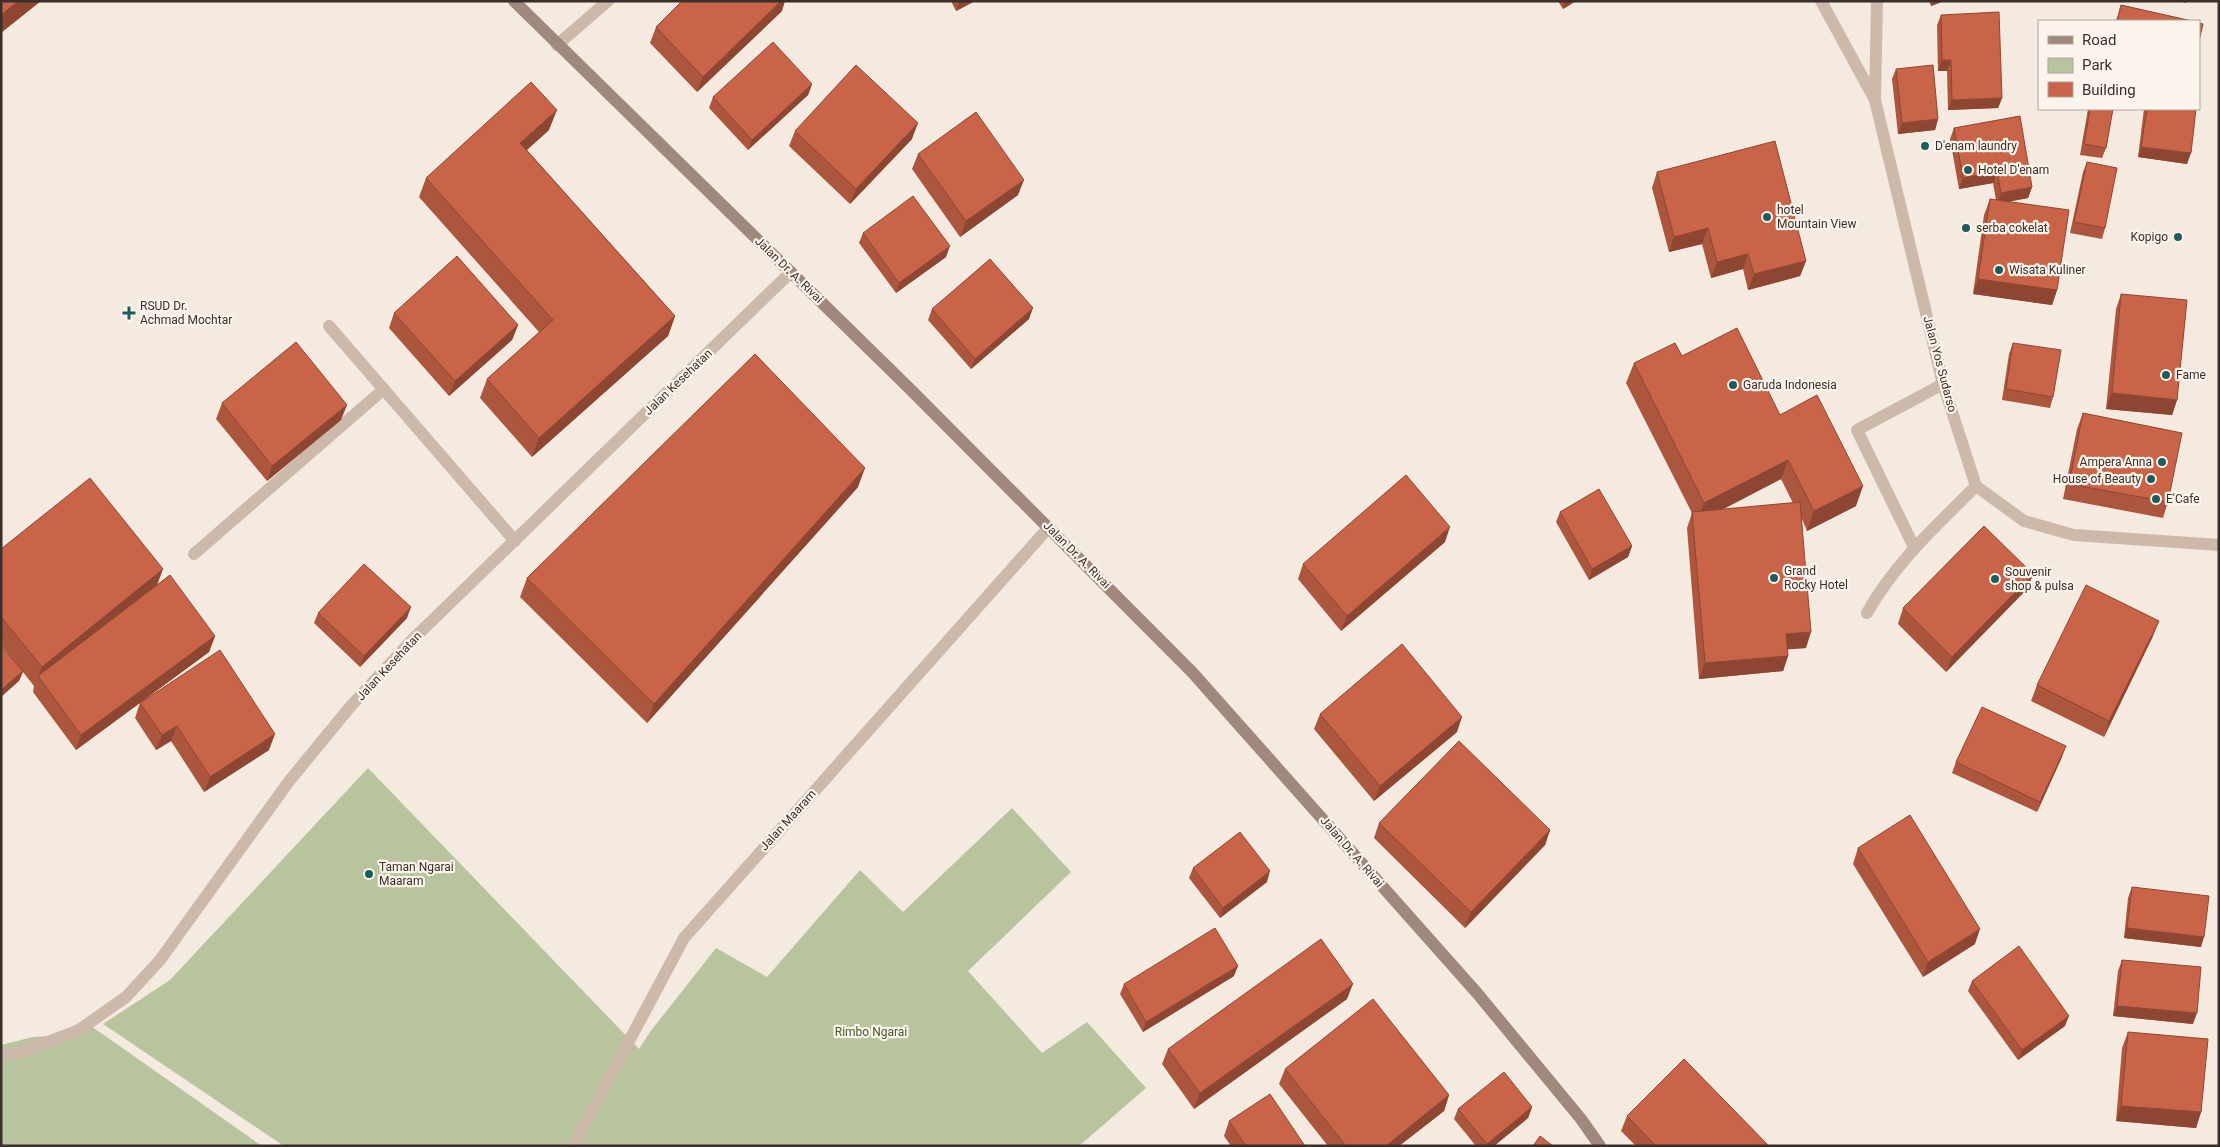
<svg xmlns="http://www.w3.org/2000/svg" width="2220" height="1147" font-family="Roboto,sans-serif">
<rect width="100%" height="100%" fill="#f4eadf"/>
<g fill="#b8c49e">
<path d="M368,768L639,1049L650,1032L716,948L767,977L860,870L903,912L1012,808L1071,872L968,971L1042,1053L1087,1022L1146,1088L1079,1146H284L103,1024L170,980Z"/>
<path d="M91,1026L262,1146H1V1045L33,1037L74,1035Z"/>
</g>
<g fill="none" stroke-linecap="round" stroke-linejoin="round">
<g stroke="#cdb9aa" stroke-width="12">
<path d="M1914,547L1857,430L1943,384"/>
<path d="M1867,613C1895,563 1936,526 1976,486"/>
</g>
<g stroke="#cdb9aa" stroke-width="12">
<path d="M1875,100L1877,1"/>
<path d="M329,326L515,541"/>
<path d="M194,554L384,389"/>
<path d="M1,1056L24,1051L79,1030L126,997L160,960L290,780L350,707L411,641L791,272"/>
<path d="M573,1146L684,938L1049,527"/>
</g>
<g stroke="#cdb9aa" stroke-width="12">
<path d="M1821,1L1875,100L1943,384L1976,486L2024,521L2074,535L2219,545"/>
<path d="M557,45L608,1"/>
</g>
<path stroke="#a1887c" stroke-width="12" d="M514,1L911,390L1192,672L1477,993L1581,1119L1600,1146"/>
</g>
<g fill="#ad563e" fill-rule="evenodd">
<path d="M951,1H975L956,11Z"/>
<path d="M1558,1H1576L1563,9Z"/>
<path d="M1929,1H1944L1931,6Z"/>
<path d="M2178,1H2187L2186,3Z"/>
<path d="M2121,5L2192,21H2116Z"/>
<path d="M782,11L697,92L650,43L656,27Z"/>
<path d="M1941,15L2002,98L1998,108L1948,110L1947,71H1938L1937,25Z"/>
<path d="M1896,69L1938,119L1935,130L1898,134L1892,79Z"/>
<path d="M812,84L808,95L748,150L709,108L713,97Z"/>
<path d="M2088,109H2113L2106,148L2102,158L2080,155Z"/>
<path d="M2144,109H2196L2187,164L2138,157Z"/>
<path d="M1954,128L2032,187L2028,198L2007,202L2057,290L2052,305L1973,294L1984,215L1990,199L1996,200L1993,183L1959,189L1950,139Z"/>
<path d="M549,130L527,150L675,316L668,336L532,457L480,398L487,379L539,332L419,197L426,178Z"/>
<path d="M795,131L912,139L850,204L789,146Z"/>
<path d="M918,154L1018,195L960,237L912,169Z"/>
<path d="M2087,162L2105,228L2102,239L2070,233L2083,172Z"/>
<path d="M1657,172L1806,261L1800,276L1748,290L1743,269L1711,278L1702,244L1669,252L1652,188Z"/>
<path d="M863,233L946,257L896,293L859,243Z"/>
<path d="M2121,294L2177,400L2172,415L2106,409L2116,309Z"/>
<path d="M932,309L1029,319L971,369L928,320Z"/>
<path d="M394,313L518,325L512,340L449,396L389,328Z"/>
<path d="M2013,343L2053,397L2050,408L2002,400L2009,354Z"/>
<path d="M1682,356L1780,415L1856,506L1807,531L1802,519L1806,648L1787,649L1788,656L1783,671L1699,679L1687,528L1692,513L1626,383L1634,363ZM1781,479L1793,503L1722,510Z"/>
<path d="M222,403L341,420L267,481L216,419Z"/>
<path d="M2083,413L2168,502L2163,518L2063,499L2077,429Z"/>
<path d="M858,487L647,723L520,597L527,578Z"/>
<path d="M1560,512L1632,546L1628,557L1589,580L1556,522Z"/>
<path d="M1445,542L1341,631L1298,579L1303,564Z"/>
<path d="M1,549L157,586L215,636L209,652L76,750L33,692L34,686L23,672L19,681L11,657L1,645Z"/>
<path d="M2033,574L2027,589L1946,672L1898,624L1903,608Z"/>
<path d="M318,613L407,618L360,667L314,623Z"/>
<path d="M2153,636L2104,737L2031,701L2037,685Z"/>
<path d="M140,703L269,750L204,792L171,741L156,750L135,718Z"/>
<path d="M1320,714L1457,732L1374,801L1314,729Z"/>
<path d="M2062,757L2037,812L1952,773L1956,762Z"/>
<path d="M1379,823L1550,830L1545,845L1465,928L1374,838Z"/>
<path d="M1858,848L1975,944L1923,977L1853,864Z"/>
<path d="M1193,868L1267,882L1220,918L1189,878Z"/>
<path d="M2132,887L2201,947L2124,938L2128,898Z"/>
<path d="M2122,960L2193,1024L2113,1016L2118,971Z"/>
<path d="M1234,976L1143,1032L1120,994L1124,984Z"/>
<path d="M1972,981L2065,1026L2018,1060L1968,991Z"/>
<path d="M1347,999L1194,1109L1162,1064L1168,1049Z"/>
<path d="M2128,1032L2201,1112L2196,1128L2116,1121L2122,1048Z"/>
<path d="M1285,1069L1449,1095L1444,1111L1399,1146H1328L1279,1084Z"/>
<path d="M1532,1107L1528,1118L1494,1146H1476L1454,1119L1458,1109Z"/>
<path d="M1627,1116L1769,1146H1636L1621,1131Z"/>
<path d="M1229,1121L1305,1146H1231L1224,1136Z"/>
</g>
<g fill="#8d4632">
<path d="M18,1H41L1,33V15Z"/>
<path d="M781,1H785L782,11L697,92L703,77Z"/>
<path d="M960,1H975L956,11Z"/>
<path d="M1565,1H1576L1563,9Z"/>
<path d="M1933,1H1944L1931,6Z"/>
<path d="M1942,60H1951L1947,71H1938Z"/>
<path d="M812,84L808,95L748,150L752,140Z"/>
<path d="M2002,98L1998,108L1948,110L1952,100Z"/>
<path d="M557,110L549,130L513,162L520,143Z"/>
<path d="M1938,119L1935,130L1898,134L1902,123Z"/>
<path d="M918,123L912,139L850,204L856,189Z"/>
<path d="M2141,147L2191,153L2187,164L2138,157Z"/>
<path d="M1997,172L1993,183L1959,189L1963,178Z"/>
<path d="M1024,180L1018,195L960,237L966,221Z"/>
<path d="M2032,187L2028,198L1997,204L2001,193Z"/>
<path d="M1708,228L1702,244L1669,252L1674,237Z"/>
<path d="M950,246L946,257L896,293L899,283Z"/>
<path d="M1748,254L1743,269L1711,278L1717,262Z"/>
<path d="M1806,261L1800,276L1748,290L1754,274Z"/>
<path d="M1978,279L2057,290L2052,305L1973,294Z"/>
<path d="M1033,308L1029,319L971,369L975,359Z"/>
<path d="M675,316L668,336L532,457L539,438Z"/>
<path d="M518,325L512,340L449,396L455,381Z"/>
<path d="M2112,393L2177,400L2172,415L2106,409Z"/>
<path d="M347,405L341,420L267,481L272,466Z"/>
<path d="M1788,460L1781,479L1697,522L1704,503Z"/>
<path d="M865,468L858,487L647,723L654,704Z"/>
<path d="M1863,486L1856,506L1807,531L1814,511Z"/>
<path d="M1450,527L1445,542L1341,631L1347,616Z"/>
<path d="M1632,546L1628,557L1589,580L1592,569Z"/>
<path d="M163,569L156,588L38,677L42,667Z"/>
<path d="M2033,574L2027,589L1946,672L1952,657Z"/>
<path d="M411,607L407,618L360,667L364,656Z"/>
<path d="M2159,621L2153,636L2104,737L2109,721Z"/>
<path d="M1811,632L1806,648L1780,650L1786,634Z"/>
<path d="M215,636L209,652L76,750L81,735Z"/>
<path d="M1788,656L1783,671L1699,679L1705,663Z"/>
<path d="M23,671L19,681L1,697V690Z"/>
<path d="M1462,717L1457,732L1374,801L1380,786Z"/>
<path d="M177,726L171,741L156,750L162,735Z"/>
<path d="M275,734L269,750L204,792L210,777Z"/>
<path d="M2066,746L2062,757L2037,812L2040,802Z"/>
<path d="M1550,830L1545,845L1465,928L1471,912Z"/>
<path d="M1270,871L1267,882L1220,918L1223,908Z"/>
<path d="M2127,928L2204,937L2201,947L2124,938Z"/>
<path d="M1980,929L1975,944L1923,977L1928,962Z"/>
<path d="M1238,966L1234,976L1143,1032L1146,1022Z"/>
<path d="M1353,984L1347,999L1194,1109L1200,1093Z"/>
<path d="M2117,1006L2197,1013L2193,1024L2113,1016Z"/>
<path d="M2069,1016L2065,1026L2018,1060L2022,1050Z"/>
<path d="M1449,1095L1444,1111L1399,1146H1386Z"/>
<path d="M2121,1106L2201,1112L2196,1128L2116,1121Z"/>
<path d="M1532,1107L1528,1118L1494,1146H1486L1487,1144Z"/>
</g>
<g fill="#c96448" stroke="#8d4632">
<path d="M1,1H18L1,15Z"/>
<path d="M682,1H781L703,77L656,27Z"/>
<path d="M2121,5L2192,21H2117Z"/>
<path d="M1999,12L2002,98L1952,100L1951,60H1942L1941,15Z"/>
<path d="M2199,23L2203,24L2199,41Z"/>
<path d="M773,42L812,84L752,140L713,97Z"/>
<path d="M856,65L918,123L856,189L795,131Z"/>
<path d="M1933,65L1938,119L1902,123L1896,69Z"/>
<path d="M531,82L557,110L520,143L675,316L539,438L487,379L553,320L426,178Z"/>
<path d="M2090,109H2113L2106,148L2084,144Z"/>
<path d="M2147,109H2196L2191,153L2141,147Z"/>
<path d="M976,112L1024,180L966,221L918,154Z"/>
<path d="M2020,116L2032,187L2001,193L1997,172L1963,178L1954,128Z"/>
<path d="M1775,141L1806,261L1754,274L1748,254L1717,262L1708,228L1674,237L1657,172Z"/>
<path d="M2087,162L2117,168L2105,228L2074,222Z"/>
<path d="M913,196L950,246L899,283L863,233Z"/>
<path d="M1990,199L2069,210L2057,290L1978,279Z"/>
<path d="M457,256L518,325L455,381L394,313Z"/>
<path d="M990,259L1033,308L975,359L932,309Z"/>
<path d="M2121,294L2187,300L2177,400L2112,393Z"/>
<path d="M1737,328L1780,415L1817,395L1863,486L1814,511L1788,460L1704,503L1634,363L1675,343L1682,356Z"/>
<path d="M296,342L347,405L272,466L222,403Z"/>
<path d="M2013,343L2061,350L2053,397L2006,389Z"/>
<path d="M755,354L865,468L654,704L527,578Z"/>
<path d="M2083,413L2182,433L2168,502L2069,484Z"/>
<path d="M1406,475L1450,527L1347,616L1303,564Z"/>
<path d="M90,478L163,569L42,667L1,617V549Z"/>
<path d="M1599,489L1632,546L1592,569L1560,512Z"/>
<path d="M1800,502L1811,632L1786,634L1788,656L1705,663L1692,512Z"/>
<path d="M1984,526L2033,574L1952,657L1903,608Z"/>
<path d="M364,564L411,607L364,656L318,613Z"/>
<path d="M170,575L215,636L81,735L38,676Z"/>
<path d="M2086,585L2159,621L2109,721L2037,685Z"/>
<path d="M1402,644L1462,717L1380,786L1320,714Z"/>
<path d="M1,646L23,671L1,690Z"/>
<path d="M220,650L275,734L210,777L177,726L162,735L140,703Z"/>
<path d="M1982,707L2066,746L2040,802L1956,762Z"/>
<path d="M1459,741L1550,830L1471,912L1379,823Z"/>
<path d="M1910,815L1980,929L1928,962L1858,848Z"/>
<path d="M1240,832L1270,871L1223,908L1193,868Z"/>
<path d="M2132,887L2209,896L2204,937L2127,928Z"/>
<path d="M1215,928L1238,966L1146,1022L1124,984Z"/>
<path d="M1321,939L1353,984L1200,1093L1168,1049Z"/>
<path d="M2019,946L2069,1016L2022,1050L1972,981Z"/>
<path d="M2122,960L2201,967L2197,1013L2117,1006Z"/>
<path d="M1373,999L1449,1095L1386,1146H1346L1285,1069Z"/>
<path d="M2128,1032L2208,1039L2201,1112L2121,1106Z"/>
<path d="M1684,1059L1769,1146H1656L1627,1116Z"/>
<path d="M1504,1072L1532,1107L1487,1144L1458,1109Z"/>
<path d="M1270,1094L1305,1146H1246L1229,1121Z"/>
<path d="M1540,1136L1553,1146H1533Z"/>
</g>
<g fill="#1e5b5d" stroke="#fbf4ec" stroke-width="2">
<circle cx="1925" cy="146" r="5"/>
<circle cx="1968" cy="170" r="5"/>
<circle cx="1767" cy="217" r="5"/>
<circle cx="1966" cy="228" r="5"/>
<circle cx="2178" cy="237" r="5"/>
<circle cx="1999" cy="270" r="5"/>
<path d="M126.5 305.5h5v5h5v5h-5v5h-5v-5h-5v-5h5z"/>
<circle cx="2166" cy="375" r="5"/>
<circle cx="1733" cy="385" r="5"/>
<circle cx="2162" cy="462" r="5"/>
<circle cx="2151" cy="479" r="5"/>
<circle cx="2156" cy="499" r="5"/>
<circle cx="1774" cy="578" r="5"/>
<circle cx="1995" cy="579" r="5"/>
<circle cx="369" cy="874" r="5"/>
</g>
<g text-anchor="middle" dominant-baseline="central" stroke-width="4.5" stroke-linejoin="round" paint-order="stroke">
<g font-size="12" fill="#3a2f2a" stroke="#fbf4ec" text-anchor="start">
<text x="1935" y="146">D'enam laundry</text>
<text x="1978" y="170">Hotel D'enam</text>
<text x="1777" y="210">hotel<tspan x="1777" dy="14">Mountain View</tspan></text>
<text x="1976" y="228">serba cokelat</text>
<text x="2168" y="237" text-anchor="end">Kopigo</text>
<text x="2009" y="270">Wisata Kuliner</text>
<text x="140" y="306">RSUD Dr.<tspan x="140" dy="14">Achmad Mochtar</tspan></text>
<text x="2176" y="375">Fame</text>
<text x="1743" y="385">Garuda Indonesia</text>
<text x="2152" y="462" text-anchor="end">Ampera Anna</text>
<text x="2141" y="479" text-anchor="end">House of Beauty</text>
<text x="2166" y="499">E'Cafe</text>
<text x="1784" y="571">Grand<tspan x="1784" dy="14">Rocky Hotel</tspan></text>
<text x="2005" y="572">Souvenir<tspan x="2005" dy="14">shop &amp; pulsa</tspan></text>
<text x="379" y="867">Taman Ngarai<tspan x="379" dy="14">Maaram</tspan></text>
</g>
<g font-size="12" fill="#3a2f2a" stroke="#fbf4ec">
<text transform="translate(789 270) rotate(44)">Jalan Dr. A. Rivai</text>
<text transform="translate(1940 364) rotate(75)">Jalan Yos Sudarso</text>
<text transform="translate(678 382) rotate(-44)">Jalan Kesehatan</text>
<text transform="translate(1077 555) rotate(45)">Jalan Dr. A. Rivai</text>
<text transform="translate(389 666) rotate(-47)">Jalan Kesehatan</text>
<text transform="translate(788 820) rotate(-48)">Jalan Maaram</text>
<text transform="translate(1352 852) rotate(49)">Jalan Dr. A. Rivai</text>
</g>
<g font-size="12" fill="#4a592d" stroke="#fbf4ec">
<text x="871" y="1032">Rimbo Ngarai</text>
</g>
</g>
<rect width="2220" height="1147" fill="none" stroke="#3a2f2a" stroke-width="5"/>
<rect x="2038" y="20" width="162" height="90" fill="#fbf4ec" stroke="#aea59e"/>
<rect x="2048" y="36" width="25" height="8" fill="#a1887c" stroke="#aea59e"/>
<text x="2082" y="45" font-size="15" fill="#3a2f2a">Road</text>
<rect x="2048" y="58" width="25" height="15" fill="#b8c49e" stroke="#aea59e"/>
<text x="2082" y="70" font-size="15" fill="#3a2f2a">Park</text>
<rect x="2048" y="82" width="25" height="15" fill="#c96448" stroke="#aea59e"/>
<text x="2082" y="95" font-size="15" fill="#3a2f2a">Building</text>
</svg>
